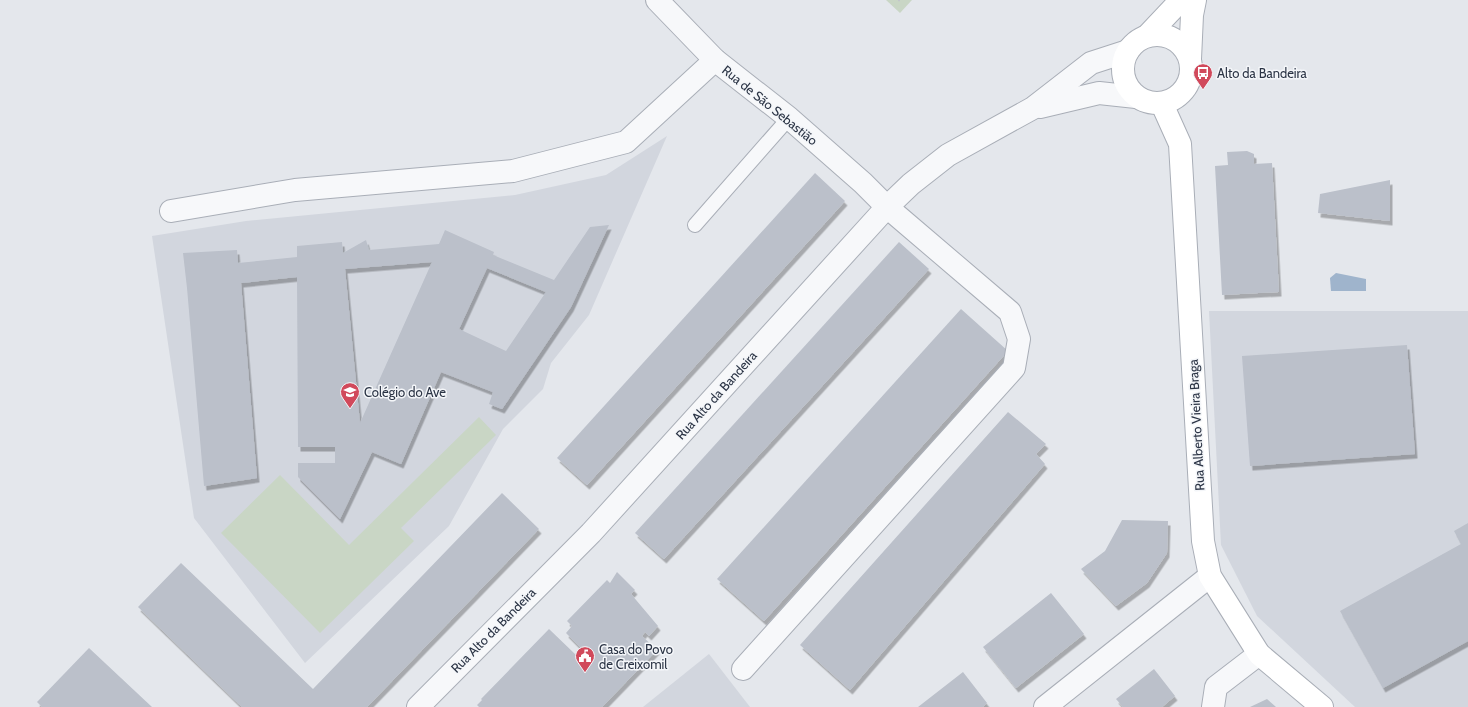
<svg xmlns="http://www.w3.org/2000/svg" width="1468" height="707" font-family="Cabin,sans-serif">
<defs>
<filter id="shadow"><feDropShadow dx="2.5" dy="4.5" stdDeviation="0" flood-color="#0004"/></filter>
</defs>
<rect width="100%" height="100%" fill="#e4e7ec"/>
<g fill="#d2d6de">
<path d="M667,136L589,315L551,363L543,389L503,429L449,526L305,663L194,518L152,236L246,221L515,195L606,175Z"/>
<path d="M1209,311H1468V707H1355L1257,616L1221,545Z"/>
<path d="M709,654L750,707H643Z"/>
</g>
<g fill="#c9d6c5">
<path d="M886,0H912L900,13Z"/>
<path d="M479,417L496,435L401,528L414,541L320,633L221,533L280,475L349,545Z"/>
</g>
<path fill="#9fb4cc" d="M1336,273L1366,279V291H1331L1330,278Z"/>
<g fill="#bbc0ca" fill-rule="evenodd" filter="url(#shadow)">
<path d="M1247,151L1254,154V164L1272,163L1279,292L1222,295L1215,166L1228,165L1227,152Z"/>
<path d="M815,173L845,201L587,485L557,458Z"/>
<path d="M1390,180V221L1318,213L1320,194Z"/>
<path d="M609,225L571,307L502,409L489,404L493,392L441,372L401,464L372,452L340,519L298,477V463H335V447H298L297,277L241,283L257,478L204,486L187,288L183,253L237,250L238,263L297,257V246L342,242L343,253L366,240L369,250L439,244L445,230L494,252L493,255L554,280L590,227ZM432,262L360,423L345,269ZM487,268L546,292L506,351L459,329Z"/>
<path d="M899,242L929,269L664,559L635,533Z"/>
<path d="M961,309L1008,351L764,621L717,579Z"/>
<path d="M1407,345L1415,454L1250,466L1242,356Z"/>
<path d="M1008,412L1046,444L1036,454L1045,464L850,690L800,645Z"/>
<path d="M502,493L539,529L367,707H242L138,607L181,563L313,689Z"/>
<path d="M1122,520L1168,521L1167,553L1147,583L1116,606L1081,569L1105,551Z"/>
<path d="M1468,523V641L1383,688L1340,611L1461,544L1454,531Z"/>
<path d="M617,572L635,590L631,594L658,626L649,636L645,632L642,636L657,650L602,707H479L477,705L482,700L481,699L549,629L575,654L581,648L566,633L572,626L567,621L607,580L610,583Z"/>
<path d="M1051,593L1084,634L1016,688L983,647Z"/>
<path d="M89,648L152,707H42L37,702Z"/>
<path d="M1154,669L1175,696L1162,707H1123L1116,699Z"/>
<path d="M963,672L987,703L983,707H918Z"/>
<path d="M1267,699L1276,707H1250Z"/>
</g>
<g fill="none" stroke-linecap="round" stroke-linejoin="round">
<g stroke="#a9aeb7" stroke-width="16">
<path id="lane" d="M695,225L789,118"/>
</g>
<g stroke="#a9aeb7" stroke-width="24">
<g id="street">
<path d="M657,0L715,60L789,118L863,183L887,207L1010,312L1019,339L1014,368L743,669"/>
<path d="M1040,107L1099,93L1136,97"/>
<path d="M171,211L295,190L513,171L626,142L715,60"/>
<path d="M418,707L591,533L887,207L911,184L948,155L1033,108L1091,63L1128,51"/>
<path d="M1045,707L1210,576"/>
<path d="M1213,707L1216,687L1259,654"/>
</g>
</g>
<g stroke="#a9aeb7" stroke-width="24">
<g id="secondary">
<circle cx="1157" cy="69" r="34"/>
<path d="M1147,36L1181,0"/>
<path d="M1190,59L1192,15L1195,0"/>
<path d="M1162,104L1180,144L1203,541L1210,576L1259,654L1322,707"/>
</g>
</g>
<path stroke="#c2c5cb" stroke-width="2.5" stroke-dasharray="3 3" stroke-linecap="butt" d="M898,0H900"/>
<use href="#lane" stroke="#f7f8fa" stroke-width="14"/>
<use href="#street" stroke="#f7f8fa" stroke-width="22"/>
<use href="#secondary" stroke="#fff" stroke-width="22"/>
</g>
<defs>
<g id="bus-pin" transform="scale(1)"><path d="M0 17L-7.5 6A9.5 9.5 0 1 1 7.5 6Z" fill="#d1495b" stroke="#f4f6f9"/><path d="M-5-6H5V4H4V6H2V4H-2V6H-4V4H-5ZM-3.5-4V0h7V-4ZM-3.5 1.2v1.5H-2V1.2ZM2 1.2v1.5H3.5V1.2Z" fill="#fff"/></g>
<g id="school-pin" transform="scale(1)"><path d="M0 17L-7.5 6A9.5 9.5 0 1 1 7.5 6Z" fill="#d1495b" stroke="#f4f6f9"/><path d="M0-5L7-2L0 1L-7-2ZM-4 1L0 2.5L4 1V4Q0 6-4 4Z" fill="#fff"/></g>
<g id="civic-pin" transform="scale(1)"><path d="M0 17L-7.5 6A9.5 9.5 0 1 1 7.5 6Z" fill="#d1495b" stroke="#f4f6f9"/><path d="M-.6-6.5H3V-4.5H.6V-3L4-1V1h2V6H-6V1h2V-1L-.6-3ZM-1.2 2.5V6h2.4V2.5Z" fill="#fff"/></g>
</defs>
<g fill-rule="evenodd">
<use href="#bus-pin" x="1203" y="73"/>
<use href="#school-pin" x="350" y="392"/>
<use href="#civic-pin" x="585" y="656"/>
</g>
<g text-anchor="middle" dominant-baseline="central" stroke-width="3" stroke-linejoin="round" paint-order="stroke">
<g font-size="13" fill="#2b3445" stroke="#f4f6f9" text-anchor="start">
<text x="1217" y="73">Alto da Bandeira</text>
<text x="364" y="392">Colégio do Ave</text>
<text x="599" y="649">Casa do Povo<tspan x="599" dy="15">de Creixomil</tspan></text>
</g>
<g font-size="13" fill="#2b3445" stroke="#f4f6f9">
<text transform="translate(770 105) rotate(39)">Rua de São Sebastião</text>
<text transform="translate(716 395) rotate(-48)">Rua Alto da Bandeira</text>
<text transform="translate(1196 425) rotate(-93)">Rua Alberto Vieira Braga</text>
<text transform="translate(493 630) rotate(-45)">Rua Alto da Bandeira</text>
</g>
</g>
</svg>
